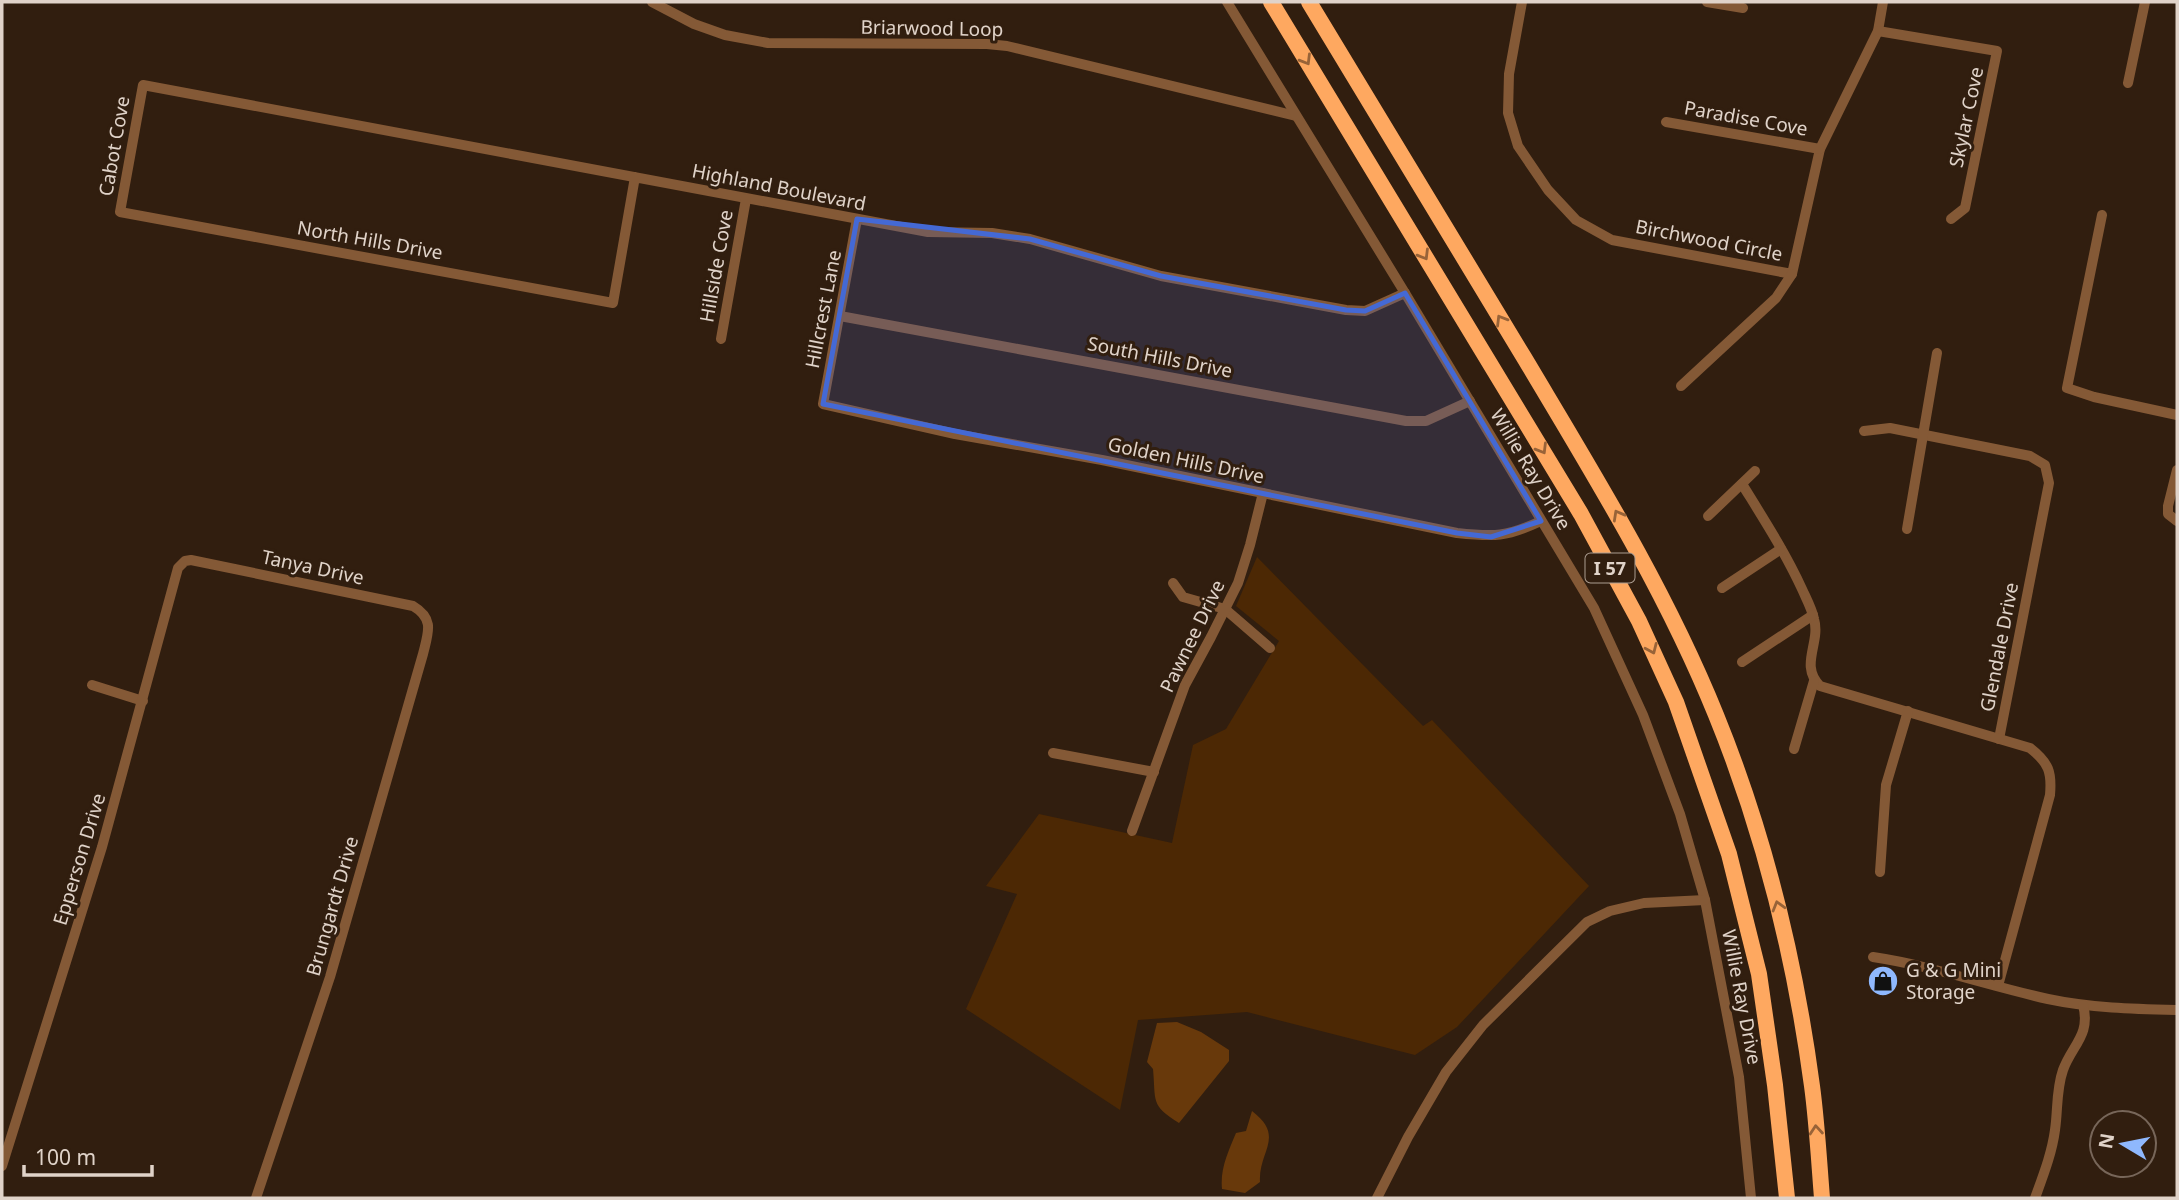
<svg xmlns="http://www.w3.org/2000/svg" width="2179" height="1200" font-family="'Noto Sans',sans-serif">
<rect width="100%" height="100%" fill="#311e0f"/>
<path fill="#4c2804" d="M1257,557L1423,726L1432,720L1589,886L1457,1027L1415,1055L1247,1012L1138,1020L1120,1110L966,1009L1017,894L986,886L1039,814L1172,843L1193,745L1226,729L1279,641L1236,606Z"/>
<g fill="#68390b">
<path d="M1177,1022L1201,1032L1229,1050V1061L1179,1123C1150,1105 1156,1101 1153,1069L1147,1062L1157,1023Z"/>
<path d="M1252,1111C1286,1137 1258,1151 1260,1182L1245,1193L1222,1189C1220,1169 1228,1152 1236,1133L1246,1131Z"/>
</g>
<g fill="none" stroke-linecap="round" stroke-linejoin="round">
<g stroke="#845936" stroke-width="10">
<path d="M652,2L694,24L725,35L768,43L987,44L1007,46L1296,116"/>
<path d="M1227,2L1405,293L1594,608L1643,715L1680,814L1705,900L1739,1077L1751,1198"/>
<path d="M1522,2L1509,74L1508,113L1518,146L1548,190L1576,220L1612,240L1792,274L1820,149L1878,31L1883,2"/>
<path d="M1707,2L1743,8"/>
<path d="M1878,31L1997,51L1965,208L1951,219"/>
<path d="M2128,83L2145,2"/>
<path d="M1666,122L1820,149"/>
<path d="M635,177L613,303L120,212L143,85L928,232L992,233L1030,239L1161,276L1346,310L1365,311L1405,293"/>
<path d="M2102,215L2067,388L2094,397L2177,415"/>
<path d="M857,219L823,404L955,434L1102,460L1457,533C1495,537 1506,537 1541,521"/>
<path d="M840,316L1406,421H1426L1470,401"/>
<path d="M721,339L746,199"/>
<path d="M1681,386L1776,298L1792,274"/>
<path d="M1864,431L1890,428L2030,456L2045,465L2049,483L1999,739"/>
<path d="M2177,470L2168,506V514L2177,521"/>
<path d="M1742,484C1763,518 1785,552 1802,589C1806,598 1812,609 1814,619C1821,643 1799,665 1820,686L2030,748C2049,763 2052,772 2050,795L1998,986"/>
<path d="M1708,516L1755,471"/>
<path d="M1907,529L1937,353"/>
<path d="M1173,583L1183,597L1225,609L1270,648"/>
<path d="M1722,588L1781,549"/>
<path d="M1742,662L1813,615"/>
<path d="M92,685L143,701"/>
<path d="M1794,749L1814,681"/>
<path d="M1053,753L1154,772"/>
<path d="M1132,831L1185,685L1211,637L1238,583L1250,545L1263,493"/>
<path d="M1880,872L1886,785L1908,711"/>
<path d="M1873,957C1933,966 1989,986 2048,999C2090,1008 2134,1009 2177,1010"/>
<path d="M2,1166L102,847L178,568L185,561L191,560L413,606C435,619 428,633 423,654L330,977L256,1198"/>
<path d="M1377,1198L1408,1137L1446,1072L1483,1025L1587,922L1610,911L1644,903L1705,900"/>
<path d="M2035,1198C2043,1176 2052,1153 2055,1130C2058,1110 2056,1090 2063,1070C2072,1045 2091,1035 2083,1005"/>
</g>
<g stroke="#fea860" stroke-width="16">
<path d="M1271,2L1581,514L1639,621L1676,702L1729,854L1759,974L1775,1085L1787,1198"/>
<path d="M1309,2C1381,121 1453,240 1525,359C1594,475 1665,589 1716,715C1764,833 1795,959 1812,1086C1817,1123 1819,1161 1822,1198"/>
</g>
</g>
<defs><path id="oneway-chevron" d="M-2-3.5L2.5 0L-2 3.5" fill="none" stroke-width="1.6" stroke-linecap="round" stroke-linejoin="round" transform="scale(1.75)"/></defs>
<g stroke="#986338">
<use href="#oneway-chevron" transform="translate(1306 60) rotate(59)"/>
<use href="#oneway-chevron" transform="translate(1424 255) rotate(59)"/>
<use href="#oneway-chevron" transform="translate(1501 320) rotate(-121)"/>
<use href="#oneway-chevron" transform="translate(1542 449) rotate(59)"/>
<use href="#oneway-chevron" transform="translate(1618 515) rotate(-119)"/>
<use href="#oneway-chevron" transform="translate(1652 649) rotate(66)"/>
<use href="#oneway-chevron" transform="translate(1778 906) rotate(-106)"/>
<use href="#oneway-chevron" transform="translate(1816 1130) rotate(-95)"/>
</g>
<path fill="#4469d5" fill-opacity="0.2" stroke="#4469d5" stroke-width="5" stroke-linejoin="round" d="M857,219L1030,239L1161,276L1346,310L1365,311L1405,293L1541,521L1491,537L1457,533L823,404Z"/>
<defs>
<g id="shop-disc" transform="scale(1.575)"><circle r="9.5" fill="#8fb8fd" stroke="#311e0f"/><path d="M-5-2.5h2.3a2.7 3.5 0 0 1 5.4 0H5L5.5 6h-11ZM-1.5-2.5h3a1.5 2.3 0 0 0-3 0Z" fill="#111"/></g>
</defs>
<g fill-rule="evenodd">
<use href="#shop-disc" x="1883" y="981"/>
</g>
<g text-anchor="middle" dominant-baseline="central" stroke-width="6" stroke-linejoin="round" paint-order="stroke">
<rect fill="#311e0f" stroke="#ac9d91" stroke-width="2" x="1585.5" y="553.5" width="49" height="29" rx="5"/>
<g font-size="18" font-weight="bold" fill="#e0d3c9">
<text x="1610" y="568">I 57</text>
</g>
<g font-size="19" fill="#e0d3c9" stroke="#311e0f">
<text transform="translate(932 28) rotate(1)">Briarwood Loop</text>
<text transform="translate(1966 117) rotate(-78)">Skylar Cove</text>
<text transform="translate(1746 118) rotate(10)">Paradise Cove</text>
<text transform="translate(114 146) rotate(-80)">Cabot Cove</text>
<text transform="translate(779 187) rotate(11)">Highland Boulevard</text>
<text transform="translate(370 240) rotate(10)">North Hills Drive</text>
<text transform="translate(1709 240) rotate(11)">Birchwood Circle</text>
<text transform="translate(716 266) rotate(-80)">Hillside Cove</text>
<text transform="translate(823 309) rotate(-79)">Hillcrest Lane</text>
<text transform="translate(1160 357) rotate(11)">South Hills Drive</text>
<text transform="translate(1186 460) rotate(12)">Golden Hills Drive</text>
<text transform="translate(1531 469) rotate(59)">Willie Ray Drive</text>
<text transform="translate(313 567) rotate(12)">Tanya Drive</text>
<text transform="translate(1192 636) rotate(-64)">Pawnee Drive</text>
<text transform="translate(1999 647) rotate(-79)">Glendale Drive</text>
<text transform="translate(79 859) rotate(-73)">Epperson Drive</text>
<text transform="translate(332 906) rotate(-74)">Brungardt Drive</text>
<text transform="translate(1742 997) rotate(79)">Willie Ray Drive</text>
</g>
<g font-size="19" fill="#e0d3c9" stroke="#311e0f" text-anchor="start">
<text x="1906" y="970">G &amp; G Mini<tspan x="1906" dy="22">Storage</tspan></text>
</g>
</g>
<rect width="2179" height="1200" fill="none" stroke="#e0d3c9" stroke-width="7"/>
<g transform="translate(2123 1144) rotate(280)"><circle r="33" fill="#311e0f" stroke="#776659" stroke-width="2"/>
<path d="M0-5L12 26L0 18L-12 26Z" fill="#8fb8fd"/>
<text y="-10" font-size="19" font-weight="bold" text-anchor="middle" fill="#e0d3c9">N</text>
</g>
<path d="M24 1165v10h128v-10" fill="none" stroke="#e0d3c9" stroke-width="3.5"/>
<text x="35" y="1165" font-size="21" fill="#e0d3c9" stroke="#311e0f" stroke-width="5" paint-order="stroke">100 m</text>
</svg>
